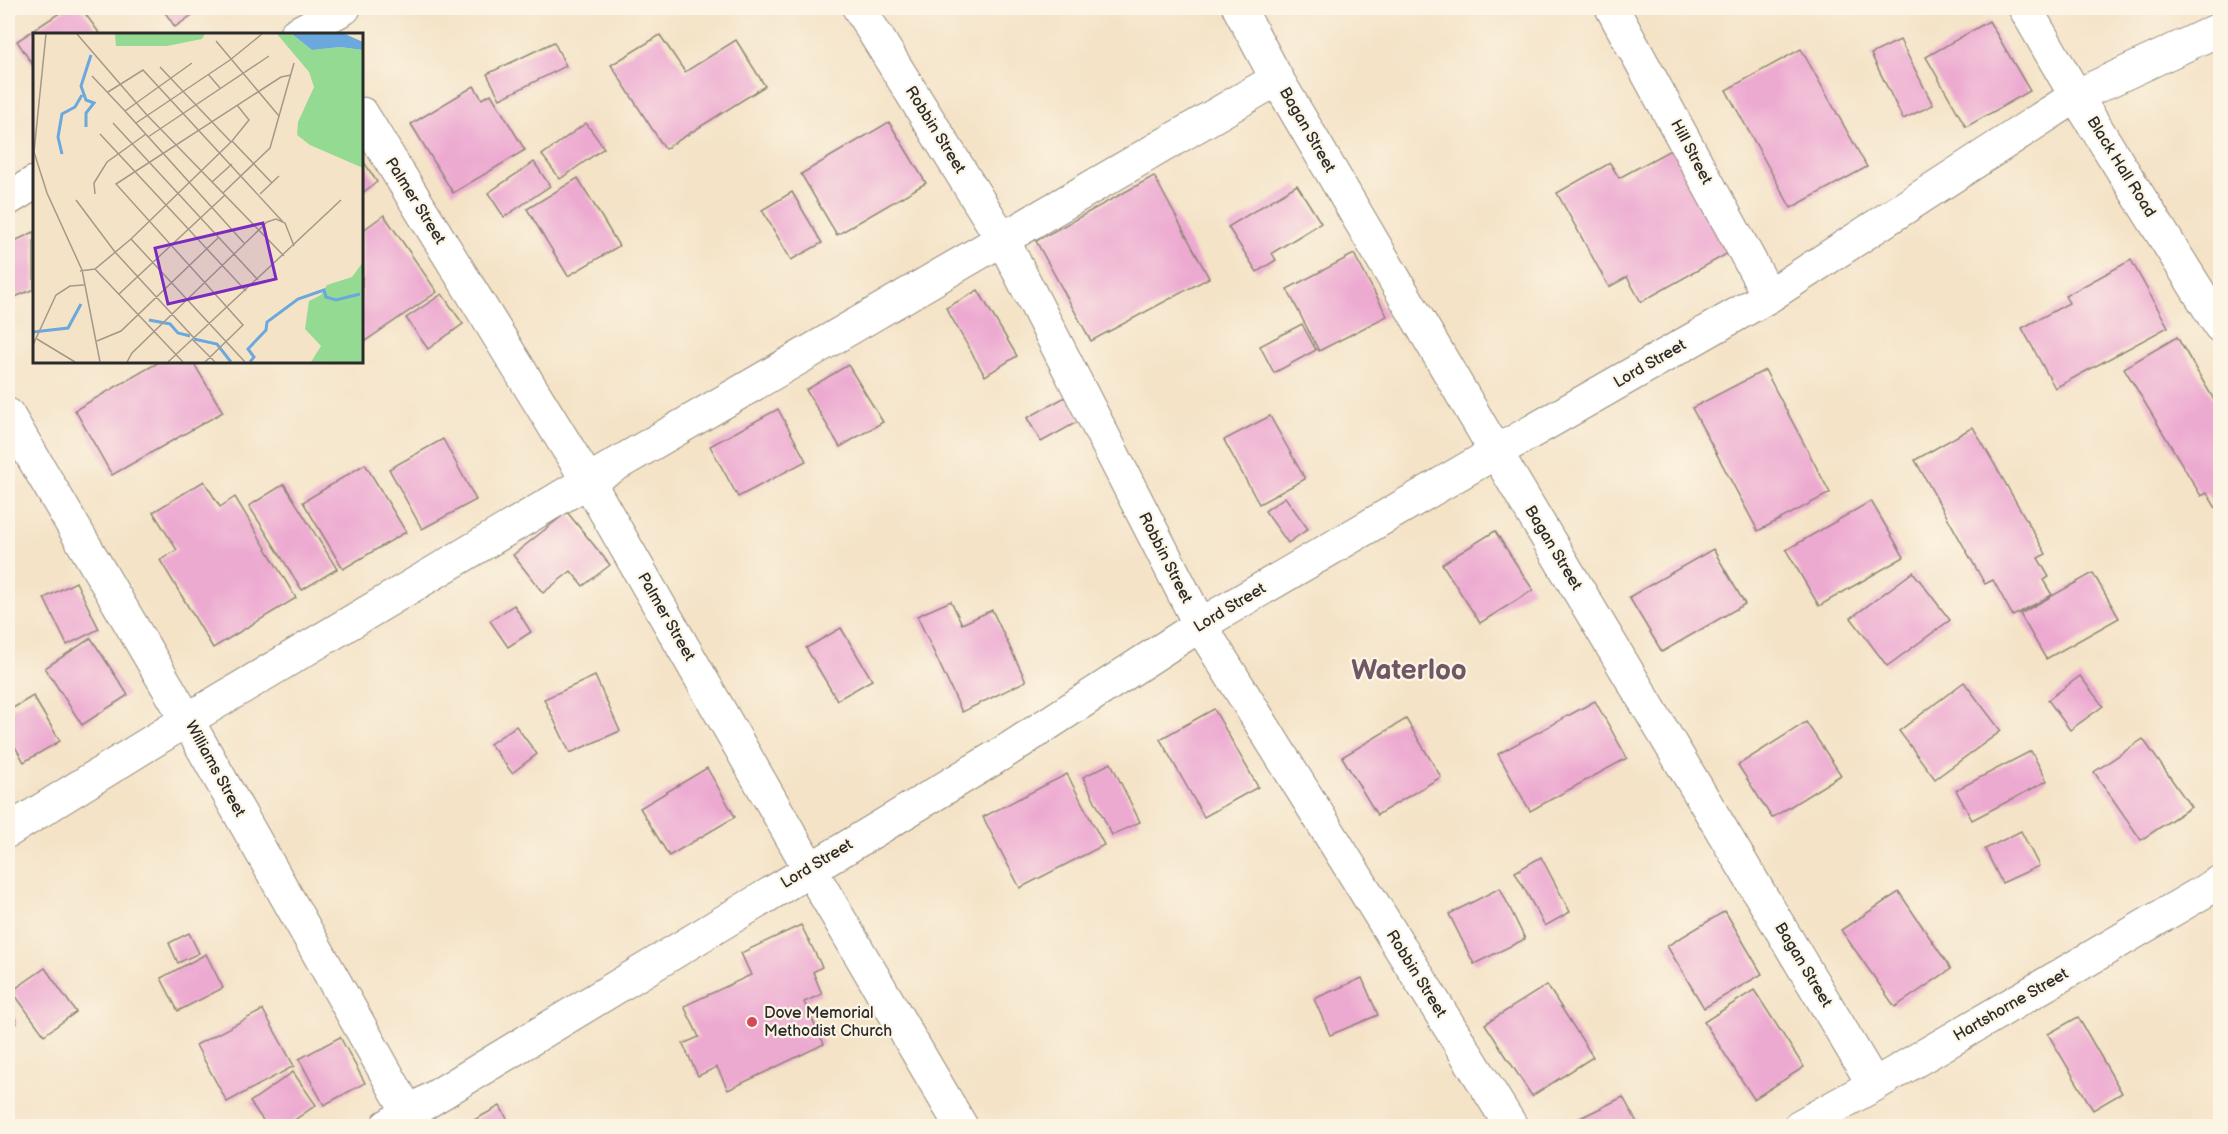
<svg xmlns="http://www.w3.org/2000/svg" width="2228" height="1134" font-family="'Balsamiq Sans',sans-serif">
<rect width="100%" height="100%" fill="#fcf5e5"/>
<filter id="ink" filterUnits="userSpaceOnUse"><feTurbulence type="fractalNoise" baseFrequency=".0167" numOctaves="2"/><feDisplacementMap in="SourceGraphic" scale="12" xChannelSelector="R" yChannelSelector="G"/><feConvolveMatrix kernelMatrix="1 2 1 2 8 2 1 2 1" color-interpolation-filters="sRGB"/></filter>
<filter id="wash" filterUnits="userSpaceOnUse"><feTurbulence type="fractalNoise" baseFrequency=".008" numOctaves="4" result="noise"/><feDisplacementMap in="SourceGraphic" scale="24" xChannelSelector="R" yChannelSelector="G"/><feGaussianBlur stdDeviation="1.35" result="paint"/><feColorMatrix in="noise" values="0 0 0 0 0 0 0 0 0 0 0 0 0 0 0 0 0 1.4 0 .05"/><feComposite in="paint" operator="in"/></filter>
<g filter="url(#wash)">
<rect width="100%" height="100%" fill="#f4e3c7"/>
<g id="blocks">
<g fill="#edaad1">
<path d="M67,8H81L100,34H34V67L17,41Z"/>
<path d="M162,8H202L175,27Z"/>
<path d="M1989,21L2030,91L1966,127L1926,57Z"/>
<path d="M660,35L685,72L736,40L765,86L665,149L611,65Z"/>
<path d="M1900,40L1933,105L1903,119L1871,54Z"/>
<path d="M554,42L566,66L500,99L487,74Z"/>
<path d="M1801,49L1867,167L1791,208L1726,90Z"/>
<path d="M474,86L482,99L491,94L525,150L453,193L411,124Z"/>
<path d="M889,122L926,183L837,235L801,174Z"/>
<path d="M586,123L604,148L560,179L542,155Z"/>
<path d="M1674,148L1732,251L1641,302L1627,277L1609,287L1557,193L1610,163L1619,178Z"/>
<path d="M362,159L377,182L362,193Z"/>
<path d="M534,162L550,186L504,217L488,193Z"/>
<path d="M1154,176L1209,278L1091,341L1036,241Z"/>
<path d="M578,178L619,246L568,276L527,209Z"/>
<path d="M1297,185L1321,223L1272,253L1276,260L1257,272L1228,227Z"/>
<path d="M792,192L822,243L791,260L762,210Z"/>
<path d="M384,215L437,292L362,343V231Z"/>
<path d="M34,232V289L8,300V244Z"/>
<path d="M1354,254L1387,316L1319,351L1287,289Z"/>
<path d="M2131,260L2168,327L2055,388L2022,328L2069,303L2065,296Z"/>
<path d="M978,290L1017,356L985,376L946,308Z"/>
<path d="M442,294L463,324L428,349L406,318Z"/>
<path d="M1302,324L1316,350L1274,373L1260,346Z"/>
<path d="M2177,337L2220,410V515L2207,493L2201,496L2124,368Z"/>
<path d="M159,362H193L223,412L112,475L75,410Z"/>
<path d="M848,365L883,422L840,447L806,390Z"/>
<path d="M1765,370L1830,493L1758,531L1692,408Z"/>
<path d="M1067,396L1081,420L1041,442L1027,418Z"/>
<path d="M778,409L806,461L738,497L710,446Z"/>
<path d="M1270,416L1305,479L1259,504L1224,440Z"/>
<path d="M1973,427L2046,554L2038,558L2049,577L2043,580L2052,595L2013,616L1993,580L1985,584L1915,460Z"/>
<path d="M443,439L476,500L422,529L389,469Z"/>
<path d="M365,464L406,532L343,569L303,502Z"/>
<path d="M204,481L220,507L235,497L296,598L213,648L160,560L177,550L153,512Z"/>
<path d="M284,484L337,569L302,590L249,506Z"/>
<path d="M1285,497L1308,529L1288,543L1265,511Z"/>
<path d="M1871,501L1904,557L1819,606L1786,550Z"/>
<path d="M567,512L610,565L583,586L571,571L543,593L513,555Z"/>
<path d="M1495,531L1533,590L1480,623L1442,564Z"/>
<path d="M1713,549L1745,604L1662,652L1629,597Z"/>
<path d="M1913,572L1950,620L1887,666L1851,618Z"/>
<path d="M2093,573L2119,618L2046,659L2020,614Z"/>
<path d="M76,582L99,629L67,645L44,598Z"/>
<path d="M951,601L962,624L992,610L1026,681L962,712L917,616Z"/>
<path d="M514,605L531,632L508,647L490,621Z"/>
<path d="M841,628L872,680L837,700L806,648Z"/>
<path d="M91,638L128,695L82,725L45,668Z"/>
<path d="M595,676L620,731L570,753L544,699Z"/>
<path d="M2080,676L2103,706L2070,730L2048,700Z"/>
<path d="M1964,682L2001,731L1935,779L1899,731Z"/>
<path d="M33,696L60,741L24,762L8,735V711Z"/>
<path d="M1595,701L1627,758L1530,811L1498,754Z"/>
<path d="M1214,709L1258,787L1204,817L1160,739Z"/>
<path d="M1406,719L1441,777L1377,815L1342,757Z"/>
<path d="M1806,722L1841,775L1772,818L1738,765Z"/>
<path d="M516,726L537,754L512,773L490,744Z"/>
<path d="M2143,739L2191,807L2141,840L2094,772Z"/>
<path d="M2031,751L2047,781L1972,820L1956,790Z"/>
<path d="M1111,763L1140,822L1112,835L1083,777Z"/>
<path d="M707,768L735,817L669,856L640,808Z"/>
<path d="M1067,774L1104,845L1020,888L983,817Z"/>
<path d="M2021,831L2039,866L2002,883L1985,849Z"/>
<path d="M1541,857L1570,912L1545,926L1515,872Z"/>
<path d="M1500,888L1525,939L1474,964L1449,914Z"/>
<path d="M1899,892L1951,969L1895,1007L1841,930Z"/>
<path d="M1725,911L1762,974L1704,1008L1667,946Z"/>
<path d="M801,925L822,967L813,972L822,994L804,1002L824,1044L728,1090L717,1067L698,1076L683,1044L699,1037L684,1006L751,975L741,953Z"/>
<path d="M189,933L199,953L178,963L169,943Z"/>
<path d="M206,954L223,988L178,1011L161,978Z"/>
<path d="M45,968L76,1012L44,1035L12,991Z"/>
<path d="M1362,978L1378,1015L1330,1035L1314,999Z"/>
<path d="M1547,985L1593,1057L1532,1096L1485,1024Z"/>
<path d="M1754,990L1804,1067L1754,1099L1704,1022Z"/>
<path d="M8,1002L17,1023L8,1028Z"/>
<path d="M263,1010L294,1066L227,1102L196,1045Z"/>
<path d="M2078,1017L2122,1093L2093,1110L2048,1034Z"/>
<path d="M340,1037L365,1083L324,1105L299,1059Z"/>
<path d="M293,1072L316,1105L286,1126H267L250,1102Z"/>
<path d="M1623,1097L1639,1126H1564Z"/>
<path d="M500,1106L511,1126H463Z"/>
</g>
</g>
</g>
<g filter="url(#ink)">
<use href="#blocks" fill-opacity="0" stroke="#908779" stroke-width="1.5"/>
<g fill="none" stroke-linecap="round" stroke-linejoin="round">
<g stroke="#908779" stroke-width="35">
<g id="minor">
<path d="M859,8L1003,240L1200,625L1511,1126"/>
<path d="M1239,8L1277,79L1496,452L1874,1085"/>
<path d="M1612,8L1769,296"/>
<path d="M2025,8L2076,96L2220,326"/>
<path d="M296,34L344,8"/>
<path d="M362,114L588,481L810,869L961,1126"/>
<path d="M8,199L34,183"/>
<path d="M8,415L187,720L416,1126"/>
<path d="M8,831L187,720L588,481L1277,79"/>
<path d="M387,1126L1006,751L1200,625L1496,452L1769,296L2076,96L2220,29"/>
<path d="M1800,1126L1874,1085L2220,882"/>
</g>
</g>
<use href="#minor" stroke="#fff" stroke-width="33"/>
</g>
</g>
<circle fill="#d1495b" stroke="#fcf5e5" stroke-width="2" cx="752" cy="1022" r="6"/>
<g text-anchor="middle" dominant-baseline="central" stroke-width="4.5" stroke-linejoin="round" paint-order="stroke">
<g font-size="16" fill="#2b2b2b" stroke="#fcf5e5">
<text transform="translate(935 130) rotate(58)">Robbin Street</text>
<text transform="translate(1307 130) rotate(60)">Bagan Street</text>
<text transform="translate(1691 152) rotate(62)">Hill Street</text>
<text transform="translate(2121 167) rotate(58)">Black Hall Road</text>
<text transform="translate(415 201) rotate(58)">Palmer Street</text>
<text transform="translate(1650 364) rotate(-30)">Lord Street</text>
<text transform="translate(1553 548) rotate(59)">Bagan Street</text>
<text transform="translate(1165 558) rotate(63)">Robbin Street</text>
<text transform="translate(1230 608) rotate(-31)">Lord Street</text>
<text transform="translate(666 617) rotate(60)">Palmer Street</text>
<text transform="translate(215 769) rotate(61)">Williams Street</text>
<text transform="translate(817 864) rotate(-31)">Lord Street</text>
<text transform="translate(1803 965) rotate(59)">Bagan Street</text>
<text transform="translate(1416 974) rotate(58)">Robbin Street</text>
<text transform="translate(2011 1005) rotate(-30)">Hartshorne Street</text>
</g>
<g font-size="16" fill="#2b2b2b" stroke="#fcf5e5" text-anchor="start">
<text x="764" y="1013">Dove Memorial<tspan x="764" dy="18">Methodist Church</tspan></text>
</g>
<g font-size="28" font-weight="bold" fill="#6f5765" stroke="#fcf5e5">
<text x="1409" y="670">Waterloo</text>
</g>
</g>
<g transform="translate(33 33)">
<rect width="330" height="330" fill="#f4e3c7"/>
<path d="M82,1H172L169,6L134,13H83ZM244,1H259L279,17L307,14L330,17V135L277,112L264,102L265,89L281,54L276,39ZM330,229V329H278L288,313L272,296L276,268L288,262L294,252L319,244Z" fill="#95da93"/>
<path d="M259,1H312L330,9V17L307,14L279,17Z" fill="#6ba8dd"/>
<path fill="none" stroke="#6ba8dd" stroke-width="3" d="M53,94V80L61,70L53,67L48,53L58,22M29,121L25,104L29,81L42,74L49,62M116,287L137,291L145,300L157,303M0,299L35,295L48,271M161,306L184,311L198,329M217,329L221,324L215,316L233,297L234,289L265,266L291,257L293,264L303,267L327,261"/>
<path fill="none" stroke="#a49989" stroke-width="1.5" d="M13,1L1,119L14,160L49,237L67,329M44,1L113,81L251,223M183,8L246,83M159,30L92,78L211,210M127,34L198,109M175,41L187,55M59,43L92,78M75,59L110,37L250,189M80,90L225,247M103,90L197,27L229,1M67,101L213,258M115,104L236,23M199,108L239,150M179,149L199,131M190,160L237,115L261,30M62,161L61,150L74,129L113,101M227,161L246,143M43,167L82,219L161,305M98,206L212,329M62,236L150,329M47,238L62,236L98,206L199,108L216,87L204,72M86,261L192,162M4,306L42,329M159,306L182,329M64,308L88,298L185,205M0,312L23,262L37,253L51,252M94,329L99,320L234,189L243,186L252,190L261,213M135,329L308,167M172,329L210,292L83,151L248,44L258,42"/>
<path fill="#7b2cbf" fill-opacity="0.15" stroke="#7b2cbf" stroke-width="3" d="M230,190L243,246L135,271L122,215Z"/>
<rect width="330" height="330" fill="none" stroke="#2b2b2b" stroke-width="3"/>
</g>
<rect width="2228" height="1134" fill="none" stroke="#fcf5e5" stroke-width="30"/>
</svg>
